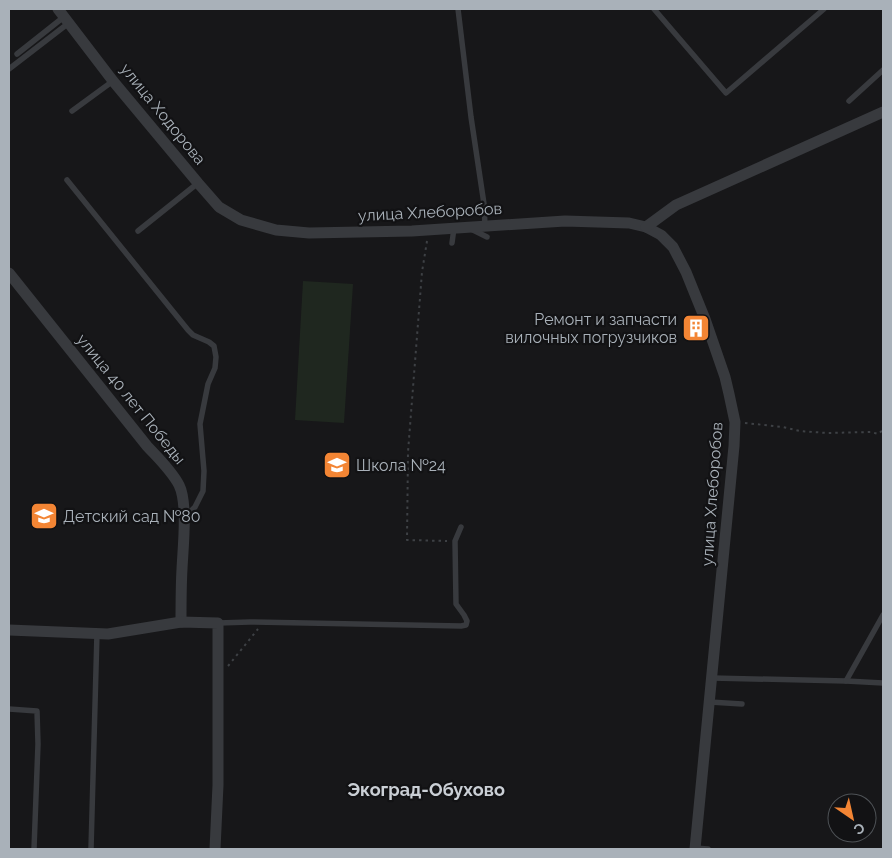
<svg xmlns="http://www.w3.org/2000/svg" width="892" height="858" font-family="Raleway,sans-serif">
<rect width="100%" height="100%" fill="#171719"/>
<path fill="#1f271f" d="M303,281L353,284L344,423L295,420Z"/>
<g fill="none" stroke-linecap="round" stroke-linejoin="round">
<g stroke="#3e4145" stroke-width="2" stroke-dasharray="2.5 4" stroke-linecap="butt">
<path d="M427,241L422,272L408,452L407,540L447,541"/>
<path d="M745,423L783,427L800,431L827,433L871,432L878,434L883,430"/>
<path d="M228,666L258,629"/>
</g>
<g stroke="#383a3e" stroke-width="5.5">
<path d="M458,9L471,117L484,204L485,226"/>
<path d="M654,9L726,93L824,9"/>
<path d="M17,54L65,16"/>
<path d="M9,69L70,22"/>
<path d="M849,101L883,70"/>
<path d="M72,111L113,81"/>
<path d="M67,180L188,330L193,335L209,342L214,346L216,357L215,368L208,384L200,424L204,471L203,491L195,507L185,517"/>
<path d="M471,229L487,237"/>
<path d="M138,231L198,183"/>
<path d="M452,243L454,228"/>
<path d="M218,623L250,622L461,626L466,625L467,621L464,615L456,604L455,541L461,527"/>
<path d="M712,678L846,681L883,615"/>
<path d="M846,681L883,683"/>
<path d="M710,702L742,704"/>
<path d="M9,709L37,711L38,744L34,849"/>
<path d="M695,848L708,849"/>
<path d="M91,849L97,633"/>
</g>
<g stroke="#383a3e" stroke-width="11">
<path d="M58,9L113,81L198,183L219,207L241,220L276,230L309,233L412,231L565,221L629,223L646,227L661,235L673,247L686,272L705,319L725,377L729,394L735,422L734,446L695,849"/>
<path d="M646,227L676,205L883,112"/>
<path d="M9,273L147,446C158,458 171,470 179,485C188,503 183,547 182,569C181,586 181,604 181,622"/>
<path d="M9,630L108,634L181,622L218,623V785L215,849"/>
</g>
</g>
<defs>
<g id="building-square" transform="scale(1.4375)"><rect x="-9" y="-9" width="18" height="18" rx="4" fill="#f38534" stroke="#121214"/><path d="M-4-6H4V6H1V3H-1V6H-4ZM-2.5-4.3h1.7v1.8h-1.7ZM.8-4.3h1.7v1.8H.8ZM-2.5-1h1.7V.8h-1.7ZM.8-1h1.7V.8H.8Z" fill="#fff"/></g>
<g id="school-square" transform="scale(1.4375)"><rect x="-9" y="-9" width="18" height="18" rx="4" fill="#f38534" stroke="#121214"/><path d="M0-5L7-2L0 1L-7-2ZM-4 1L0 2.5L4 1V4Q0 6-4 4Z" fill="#fff"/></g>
</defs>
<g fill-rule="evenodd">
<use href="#building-square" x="696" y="328"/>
<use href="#school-square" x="337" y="465"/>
<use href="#school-square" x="44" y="516"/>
</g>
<g text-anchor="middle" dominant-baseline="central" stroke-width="4.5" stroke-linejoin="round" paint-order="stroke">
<g font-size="16" fill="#a9b1b9" stroke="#121214">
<text transform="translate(163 114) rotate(51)">улица Ходорова</text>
<text transform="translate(430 212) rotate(-3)">улица Хлеборобов</text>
<text transform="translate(131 399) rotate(51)">улица 40 лет Победы</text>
<text transform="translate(712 494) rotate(-86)">улица Хлеборобов</text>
</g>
<g font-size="16" fill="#a9b1b9" stroke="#121214" text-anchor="start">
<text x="677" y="319" text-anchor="end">Ремонт и запчасти<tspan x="677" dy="18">вилочных погрузчиков</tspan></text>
<text x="356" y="465">Школа №24</text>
<text x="63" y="516">Детский сад №80</text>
</g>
<g font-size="18" font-weight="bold" fill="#cacfd5" stroke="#121214">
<text x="426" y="789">Экоград-Обухово</text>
</g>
</g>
<rect width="892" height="858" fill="none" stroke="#a9b1b9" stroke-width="20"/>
<g transform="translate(852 818) rotate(146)"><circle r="24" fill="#121214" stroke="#4e5256"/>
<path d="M0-4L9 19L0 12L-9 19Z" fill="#f38534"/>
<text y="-8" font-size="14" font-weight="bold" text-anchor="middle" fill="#a9b1b9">С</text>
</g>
</svg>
